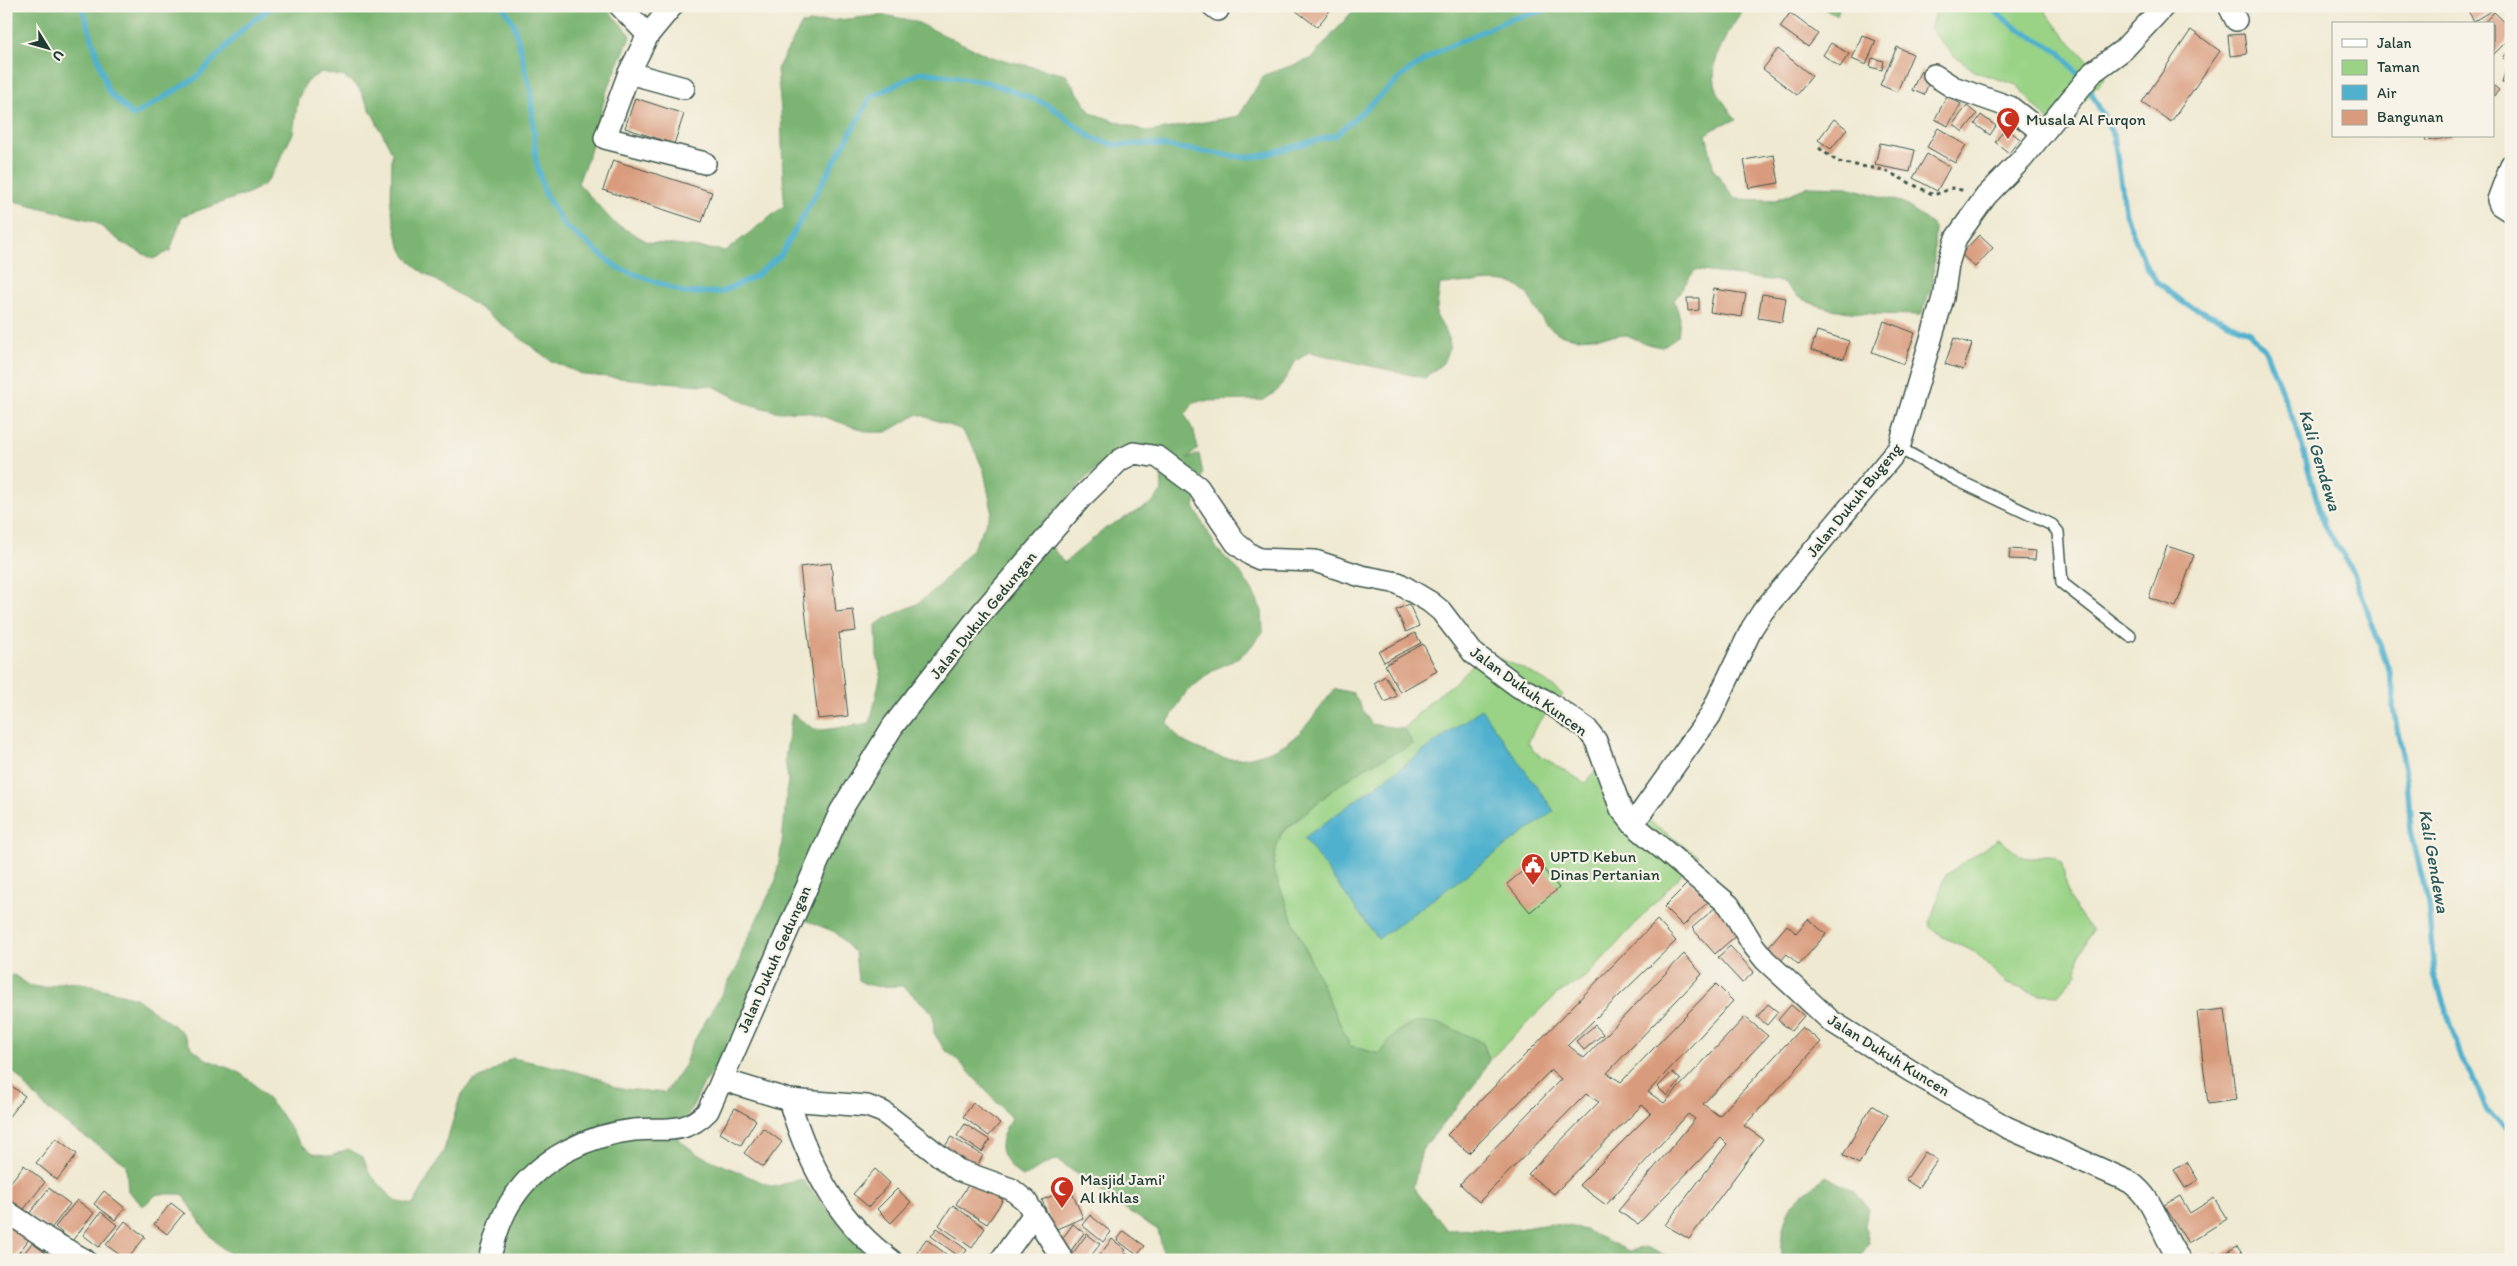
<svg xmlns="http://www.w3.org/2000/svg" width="2517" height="1266" font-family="Itim,sans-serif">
<rect width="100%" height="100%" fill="#f7f3e8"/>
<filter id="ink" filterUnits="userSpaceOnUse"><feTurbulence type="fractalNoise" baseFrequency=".02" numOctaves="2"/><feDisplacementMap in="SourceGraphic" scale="10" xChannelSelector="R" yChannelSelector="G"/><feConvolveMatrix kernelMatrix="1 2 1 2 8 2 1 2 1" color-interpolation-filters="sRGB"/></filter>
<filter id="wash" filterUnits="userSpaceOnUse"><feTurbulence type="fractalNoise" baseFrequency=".0096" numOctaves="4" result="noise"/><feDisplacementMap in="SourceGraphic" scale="20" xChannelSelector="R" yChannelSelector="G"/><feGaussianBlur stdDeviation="1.12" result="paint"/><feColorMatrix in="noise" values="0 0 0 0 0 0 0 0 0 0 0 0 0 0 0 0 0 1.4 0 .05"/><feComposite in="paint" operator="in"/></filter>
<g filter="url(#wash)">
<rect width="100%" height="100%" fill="#efe9d1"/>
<g fill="#9ad386" stroke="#5c885d">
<path d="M1937,6H2042C2059,34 2084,54 2104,79L2057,131L2017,85L1976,72L1952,54L1930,29Z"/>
<path d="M1484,652C1513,664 1540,674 1563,695L1536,726L1528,742L1533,751L1585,783L1612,753L1630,807L1698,856L1587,976L1556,995L1489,1060L1483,1043L1391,1039L1379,1054L1350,1046L1294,924L1273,870L1276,850L1281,834L1336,787L1366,767L1413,744L1404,729L1428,703L1453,684Z"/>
<path d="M1998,839C2008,844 2018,858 2029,858C2038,859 2043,854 2056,857L2062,864L2069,899L2092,931L2079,956L2077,973L2058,995L2038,994L2007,984L1975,952L1943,937L1929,926L1945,876Z"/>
</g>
<g fill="#7bb573" stroke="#4d7954" fill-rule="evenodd">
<path d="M6,6H604L631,35L606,93L590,152L578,183L614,223L648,242L726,251L784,206L781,110L777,69L802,24L884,15L914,21L991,57L1066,75L1091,113L1148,132L1239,116L1264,75L1311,59L1357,6H1746C1730,30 1706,60 1717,90C1721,100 1730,110 1736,120L1721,125L1706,134L1714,170L1735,199L1776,200L1809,186L1847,187L1904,203L1935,227L1933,283L1921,315C1886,314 1829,316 1799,297C1790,291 1788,284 1777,281L1695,270L1674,300L1680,318L1678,336L1662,347L1646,344L1627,335L1576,338L1559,334L1545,324L1526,292L1512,283L1495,281L1440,284L1436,315L1449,338L1450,346L1443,363L1425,378L1309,352L1296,361L1278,390L1264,400L1195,401L1185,415L1194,432L1198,449L1186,459L1199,454L1203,474L1194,507L1217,549L1240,572L1253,592L1262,611L1263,632L1249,649L1233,661L1215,669L1186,692L1168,722C1178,742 1186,743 1206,752C1225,760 1238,761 1258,755C1300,744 1309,720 1335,689L1353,693L1371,724L1404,729L1413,744L1366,767L1336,787L1281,833L1276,850L1273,870L1294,924L1350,1046L1379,1054C1386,1045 1393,1033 1403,1028C1429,1012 1459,1032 1483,1043L1489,1060L1481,1076L1422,1150L1413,1187L1447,1230L1480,1229L1497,1232L1550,1224L1569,1226L1585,1230L1629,1251L1646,1247L1676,1260H1165L1158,1230L1113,1201L1058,1160C1043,1161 1036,1174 1021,1177C998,1154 995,1148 1011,1118L958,1060L944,1049L934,1033L933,1013L903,986C887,986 872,989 858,980L855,953L835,932L800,918L759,1012L703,1085L677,1138L697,1154L773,1187L802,1179L852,1240L873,1260H278L275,1257C266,1258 256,1260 247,1259C216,1256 198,1217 183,1194H157L143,1206L128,1191L126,1164L66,1124L45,1107L11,1069L6,1068V976L14,975L28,985L44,988L63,982L81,983L136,998L182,1032L192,1048L206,1059L238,1072L252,1082L280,1113L300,1143L313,1153L331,1156L348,1149L363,1157L369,1173L395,1201L413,1205L444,1150L460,1097L471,1082L487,1075L512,1058L565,1069L601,1079L616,1088L665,1093L685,1064L691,1046L738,966L743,948L776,880L782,843L788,779L785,760L792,714L814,729L823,730L870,723L881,674L877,656L876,625L884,619L917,604L938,587L973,548L992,511L984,471L972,444L960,429L918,414L887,432H868L816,414L798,411L780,412L763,408L746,403L713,386L584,375L551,361L480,308L418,269L406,257L398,241L391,206L392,152L359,88L345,77L321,72L306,82L298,99L293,133L276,168L266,183L249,193L182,216L170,251L153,259L121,242L94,221L6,199ZM1160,451L1162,491L1152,503L1106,528L1064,563L1038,529L1086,478L1112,456Z"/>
<path d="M1819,6H1840L1837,15Z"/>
<path d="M1826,1176L1856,1193L1868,1208L1865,1226L1869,1243L1858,1260H1781C1780,1240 1783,1212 1798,1198C1807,1190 1817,1185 1826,1176Z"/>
</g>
<path fill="#4fb1ce" stroke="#377781" d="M1481,709L1554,811L1378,939L1304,838Z"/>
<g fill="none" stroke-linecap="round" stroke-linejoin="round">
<g stroke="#4fb1ce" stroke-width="5.5">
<path d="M82,6L108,91L133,116L196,78L246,26L273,6"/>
<path d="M503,6L514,24L531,92L536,161L545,194L564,225L618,268L685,293L721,292L754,277L781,255L871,97L922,72L987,82L1049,105L1094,139L1115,145L1151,144L1241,157L1260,156L1336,135L1407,72L1439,51L1510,19L1562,6"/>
<path d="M1988,6L2015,27L2060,52L2082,79"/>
<path d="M2088,86L2114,137L2126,216L2147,268L2157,282L2184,303L2249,332L2265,350L2298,432L2324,525L2353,571L2390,673L2394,690L2393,708L2407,778L2411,831L2428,902L2434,973L2462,1060L2472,1075L2488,1111L2511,1133"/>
</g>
</g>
<g id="blocks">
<g fill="#d99b7d">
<path d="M1290,6H1327L1331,9L1317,27Z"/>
<path d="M2465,6H2499L2474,21Z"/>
<path d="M2502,6H2511V15Z"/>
<path d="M2494,12L2511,28V37L2493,55V24H2483Z"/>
<path d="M1790,13L1818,34L1808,47L1780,27Z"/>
<path d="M2191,30L2220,51L2171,122L2142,102Z"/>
<path d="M2244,34L2247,54L2230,56L2228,35Z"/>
<path d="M1862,35L1876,41L1866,65L1852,59Z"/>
<path d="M1831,43L1849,54L1840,67L1823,55Z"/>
<path d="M1897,47L1913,54L1897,92L1880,85Z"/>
<path d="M1778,49L1812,76L1797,95L1763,69Z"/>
<path d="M2511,49V65L2503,58Z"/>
<path d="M1872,58L1884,61L1882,70L1870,67Z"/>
<path d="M2506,69L2511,70V85L2502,82Z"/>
<path d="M1921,70L1932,75L1924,95L1912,90Z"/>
<path d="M2493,85L2499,90L2493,97Z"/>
<path d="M1947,96L1961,104L1948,126L1935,119Z"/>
<path d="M635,98L684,114L674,144L625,128Z"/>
<path d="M1967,106L1977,114L1963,132L1953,124Z"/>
<path d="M1981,115L1996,126L1990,135L1975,124Z"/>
<path d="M1834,119L1847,129L1831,149L1818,140Z"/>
<path d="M1938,128L1966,145L1955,163L1927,147Z"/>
<path d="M2006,128L2020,139L2009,153L1995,142Z"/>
<path d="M2425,136H2453V137L2426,141Z"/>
<path d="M1880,143L1915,150L1910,172L1875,165Z"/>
<path d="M1927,154L1950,167L1937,191L1913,178Z"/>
<path d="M1774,155L1779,183L1749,188L1744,160Z"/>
<path d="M613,160L712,192L702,222L603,190Z"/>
<path d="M1979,235L1993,248L1975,267L1961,254Z"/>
<path d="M1714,289L1746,294L1742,317L1710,312Z"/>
<path d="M1762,294L1786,298L1782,322L1758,318Z"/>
<path d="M1687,298H1699V310L1688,311Z"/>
<path d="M1884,321L1915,333L1904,364L1872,352Z"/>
<path d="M1817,331L1849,341L1844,359L1811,350Z"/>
<path d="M1954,338L1972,344L1963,370L1945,364Z"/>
<path d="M2167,546L2194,555L2176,607L2149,598Z"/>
<path d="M2010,549L2036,551L2035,560L2009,559Z"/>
<path d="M831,563L836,612L853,610L856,631L839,633L848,716L818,719L800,567Z"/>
<path d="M1409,604L1419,626L1406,632L1396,610Z"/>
<path d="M1415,633L1421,643L1384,662L1379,652Z"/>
<path d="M1423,644L1437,671L1400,692L1385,665Z"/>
<path d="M1385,676L1397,696L1385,702L1374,683Z"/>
<path d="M1536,860L1559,888L1530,912L1507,884Z"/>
<path d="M1690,881L1709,901L1683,926L1664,907Z"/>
<path d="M1716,907L1739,933L1715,954L1692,928Z"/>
<path d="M1808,919L1826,934L1799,965L1787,954L1778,964L1764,952L1787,925L1796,933Z"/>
<path d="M1657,920L1676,941L1568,1045L1584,1058L1684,954L1702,974L1607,1073L1621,1082L1716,984L1733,1001L1648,1092L1664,1103L1745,1017L1768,1036L1703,1104L1719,1116L1802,1027L1821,1042L1744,1126L1763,1139L1689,1239L1665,1225L1727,1144L1721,1138L1638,1224L1618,1211L1695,1119L1688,1114L1606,1205L1579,1185L1651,1113L1642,1105L1554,1194L1528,1174L1599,1102L1586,1094L1479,1202L1460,1184L1561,1079L1551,1070L1469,1153L1447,1135Z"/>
<path d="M1730,946L1754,972L1742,983L1718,957Z"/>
<path d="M1768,1004L1778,1012L1767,1025L1757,1017Z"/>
<path d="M1791,1005L1804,1016L1791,1031L1778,1020Z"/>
<path d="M2225,1009L2236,1100L2208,1104L2197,1012Z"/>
<path d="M1595,1025L1603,1034L1584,1050L1576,1041Z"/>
<path d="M1672,1072L1681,1080L1667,1096L1658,1087Z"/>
<path d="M6,1082L25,1096L6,1120Z"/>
<path d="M973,1103L1000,1123L989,1136L963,1117Z"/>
<path d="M1872,1105L1888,1115L1859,1164L1843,1155Z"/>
<path d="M735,1108L756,1120L741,1145L720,1133Z"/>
<path d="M965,1124L990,1140L982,1152L957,1136Z"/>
<path d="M763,1128L782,1142L763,1167L744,1153Z"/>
<path d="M951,1137L983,1155L975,1170L942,1151Z"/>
<path d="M56,1138L77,1154L57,1180L36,1163Z"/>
<path d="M1925,1152L1937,1160L1918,1188L1906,1180Z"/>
<path d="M2187,1162L2198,1180L2185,1188L2174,1170Z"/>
<path d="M24,1165L45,1182L18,1217L6,1208V1188Z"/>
<path d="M875,1169L890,1183L869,1207L853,1194Z"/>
<path d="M972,1179L1003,1200L987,1224L956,1204Z"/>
<path d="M49,1188L70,1204L50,1230L29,1214Z"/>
<path d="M1070,1188L1083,1218L1054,1230L1042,1200Z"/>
<path d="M897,1189L911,1202L891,1223L877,1209Z"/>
<path d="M104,1191L125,1208L115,1220L94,1204Z"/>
<path d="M2180,1196L2190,1213L2214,1198L2227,1219L2188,1243L2164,1205Z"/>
<path d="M77,1200L94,1213L72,1241L55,1227Z"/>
<path d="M171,1203L184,1213L167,1234L154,1224Z"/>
<path d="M953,1205L985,1228L972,1248L939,1225Z"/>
<path d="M101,1212L117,1225L99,1247L83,1235Z"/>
<path d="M1090,1215L1111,1232L1103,1242L1082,1225Z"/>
<path d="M125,1221L145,1237L127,1260L106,1245Z"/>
<path d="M11,1223L30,1238L13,1260H6V1229Z"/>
<path d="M1073,1224L1084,1233L1070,1252L1059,1243Z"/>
<path d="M937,1228L967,1250L961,1258L931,1236Z"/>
<path d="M1124,1231L1145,1246L1137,1255L1117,1240Z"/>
<path d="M1087,1234L1100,1244L1088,1260H1073L1070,1257Z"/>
<path d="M926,1239L954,1260H912Z"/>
<path d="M1112,1239L1126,1250L1118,1260H1096Z"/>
<path d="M32,1243L48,1255L44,1260H19Z"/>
<path d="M2237,1246L2246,1260H2205L2216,1253L2219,1257Z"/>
<path d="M1126,1253L1135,1260H1121Z"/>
</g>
</g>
</g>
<g filter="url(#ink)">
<use href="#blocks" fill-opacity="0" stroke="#3e574c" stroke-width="1"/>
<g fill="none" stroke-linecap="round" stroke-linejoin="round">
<g stroke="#3e574c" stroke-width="14">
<path id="service" d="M1899,448L1957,480L2052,525L2058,532L2062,583L2130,636"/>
</g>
<g stroke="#3e574c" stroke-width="24">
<g id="minor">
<path d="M620,6L648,35"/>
<path d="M672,6L648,35L629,73L605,138L705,163"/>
<path d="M1213,6L1218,10"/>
<path d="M2229,6L2236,20"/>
<path d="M629,73L684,88"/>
<path d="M1934,75L1953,87L2010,107L2043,133"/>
<path d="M2511,165L2498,200L2500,205L2511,212"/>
<path d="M1633,824L1710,716L1752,628L1763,611L1899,448L1943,298L1948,264L1956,238L1986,196L2022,159L2093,72L2123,50L2164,6"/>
<path d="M723,1080L789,1100L867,1106L883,1112L958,1170L1011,1189L1026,1201L1034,1214L1001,1260"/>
<path d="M789,1100C807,1161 837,1222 891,1260"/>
<path d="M6,1211L49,1240L85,1260"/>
<path d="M1034,1214L1063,1260"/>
<path d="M489,1260C495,1238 501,1215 514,1197C540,1158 589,1135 634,1130C665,1127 684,1136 708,1111L840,812L893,726L984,610L1081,498L1120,460L1134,453L1158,457L1198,487L1236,543L1251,555L1260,559L1315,561L1361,576L1398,583L1430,602L1441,611L1473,653L1519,687L1548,702L1587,729L1596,741L1621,809L1633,824L1729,905L1753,945L1765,960L1831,1021L1914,1073L2006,1127L2130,1182C2157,1201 2160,1234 2180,1260"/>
</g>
</g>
<path stroke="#3e574c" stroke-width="3" stroke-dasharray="4 4" stroke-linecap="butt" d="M1819,148L1838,162L1884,170L1934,195L1952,188L1966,191"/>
<use href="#service" stroke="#fff" stroke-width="11"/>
<use href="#minor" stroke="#fff" stroke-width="21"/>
</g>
</g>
<defs>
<g id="mosque-pin" transform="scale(1.25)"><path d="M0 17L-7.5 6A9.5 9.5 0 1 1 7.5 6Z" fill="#c8321e" stroke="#f7f3e8"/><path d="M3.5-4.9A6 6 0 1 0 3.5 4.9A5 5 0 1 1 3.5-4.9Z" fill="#fff"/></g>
<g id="civic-pin" transform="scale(1.25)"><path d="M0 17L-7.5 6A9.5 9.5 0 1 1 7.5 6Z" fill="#c8321e" stroke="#f7f3e8"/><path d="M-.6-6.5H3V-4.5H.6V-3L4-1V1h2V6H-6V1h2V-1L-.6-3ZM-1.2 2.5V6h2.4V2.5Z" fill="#fff"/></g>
</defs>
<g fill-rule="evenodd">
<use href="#mosque-pin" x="2008" y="119"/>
<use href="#civic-pin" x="1533" y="865"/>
<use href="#mosque-pin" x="1062" y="1188"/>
</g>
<g text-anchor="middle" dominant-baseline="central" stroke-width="4.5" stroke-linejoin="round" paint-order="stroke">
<g font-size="16" fill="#1f3d34" stroke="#f7f3e8" text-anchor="start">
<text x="2026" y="119">Musala Al Furqon</text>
<text x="1550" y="856">UPTD Kebun<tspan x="1550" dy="18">Dinas Pertanian</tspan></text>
<text x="1080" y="1179">Masjid Jami'<tspan x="1080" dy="18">Al Ikhlas</tspan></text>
</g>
<g font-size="16" fill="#1f3d34" stroke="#f7f3e8">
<text transform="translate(1854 500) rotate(-51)">Jalan Dukuh Bugeng</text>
<text transform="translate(983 615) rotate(-51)">Jalan Dukuh Gedungan</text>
<text transform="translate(1529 691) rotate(36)">Jalan Dukuh Kuncen</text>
<text transform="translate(774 959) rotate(-66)">Jalan Dukuh Gedungan</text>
<text transform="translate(1889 1055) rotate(32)">Jalan Dukuh Kuncen</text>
</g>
<g font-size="18" font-style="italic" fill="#2b5a5a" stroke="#f7f3e8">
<text transform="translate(2320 460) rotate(73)">Kali Gendewa</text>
<text transform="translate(2434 861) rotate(80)">Kali Gendewa</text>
</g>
</g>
<rect width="2517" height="1266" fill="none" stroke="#f7f3e8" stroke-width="25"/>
<rect x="2332" y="22" width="162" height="115" fill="#f7f3e8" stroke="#a1aaa0"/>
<rect x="2342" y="39" width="25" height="8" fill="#ffffff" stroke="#a1aaa0"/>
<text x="2377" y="48" font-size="15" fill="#1f3d34">Jalan</text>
<rect x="2342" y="60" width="25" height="15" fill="#9ad386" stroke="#a1aaa0"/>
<text x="2377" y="72" font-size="15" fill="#1f3d34">Taman</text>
<rect x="2342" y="85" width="25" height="15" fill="#4fb1ce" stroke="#a1aaa0"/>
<text x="2377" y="98" font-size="15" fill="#1f3d34">Air</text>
<rect x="2342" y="110" width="25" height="15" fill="#d99b7d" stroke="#a1aaa0"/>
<text x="2377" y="122" font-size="15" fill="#1f3d34">Bangunan</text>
<g transform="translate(48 48) rotate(127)" stroke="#f7f3e8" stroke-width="4" paint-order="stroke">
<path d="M0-4L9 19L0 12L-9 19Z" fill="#1f3d34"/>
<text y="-8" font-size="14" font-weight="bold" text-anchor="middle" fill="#1f3d34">U</text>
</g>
</svg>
